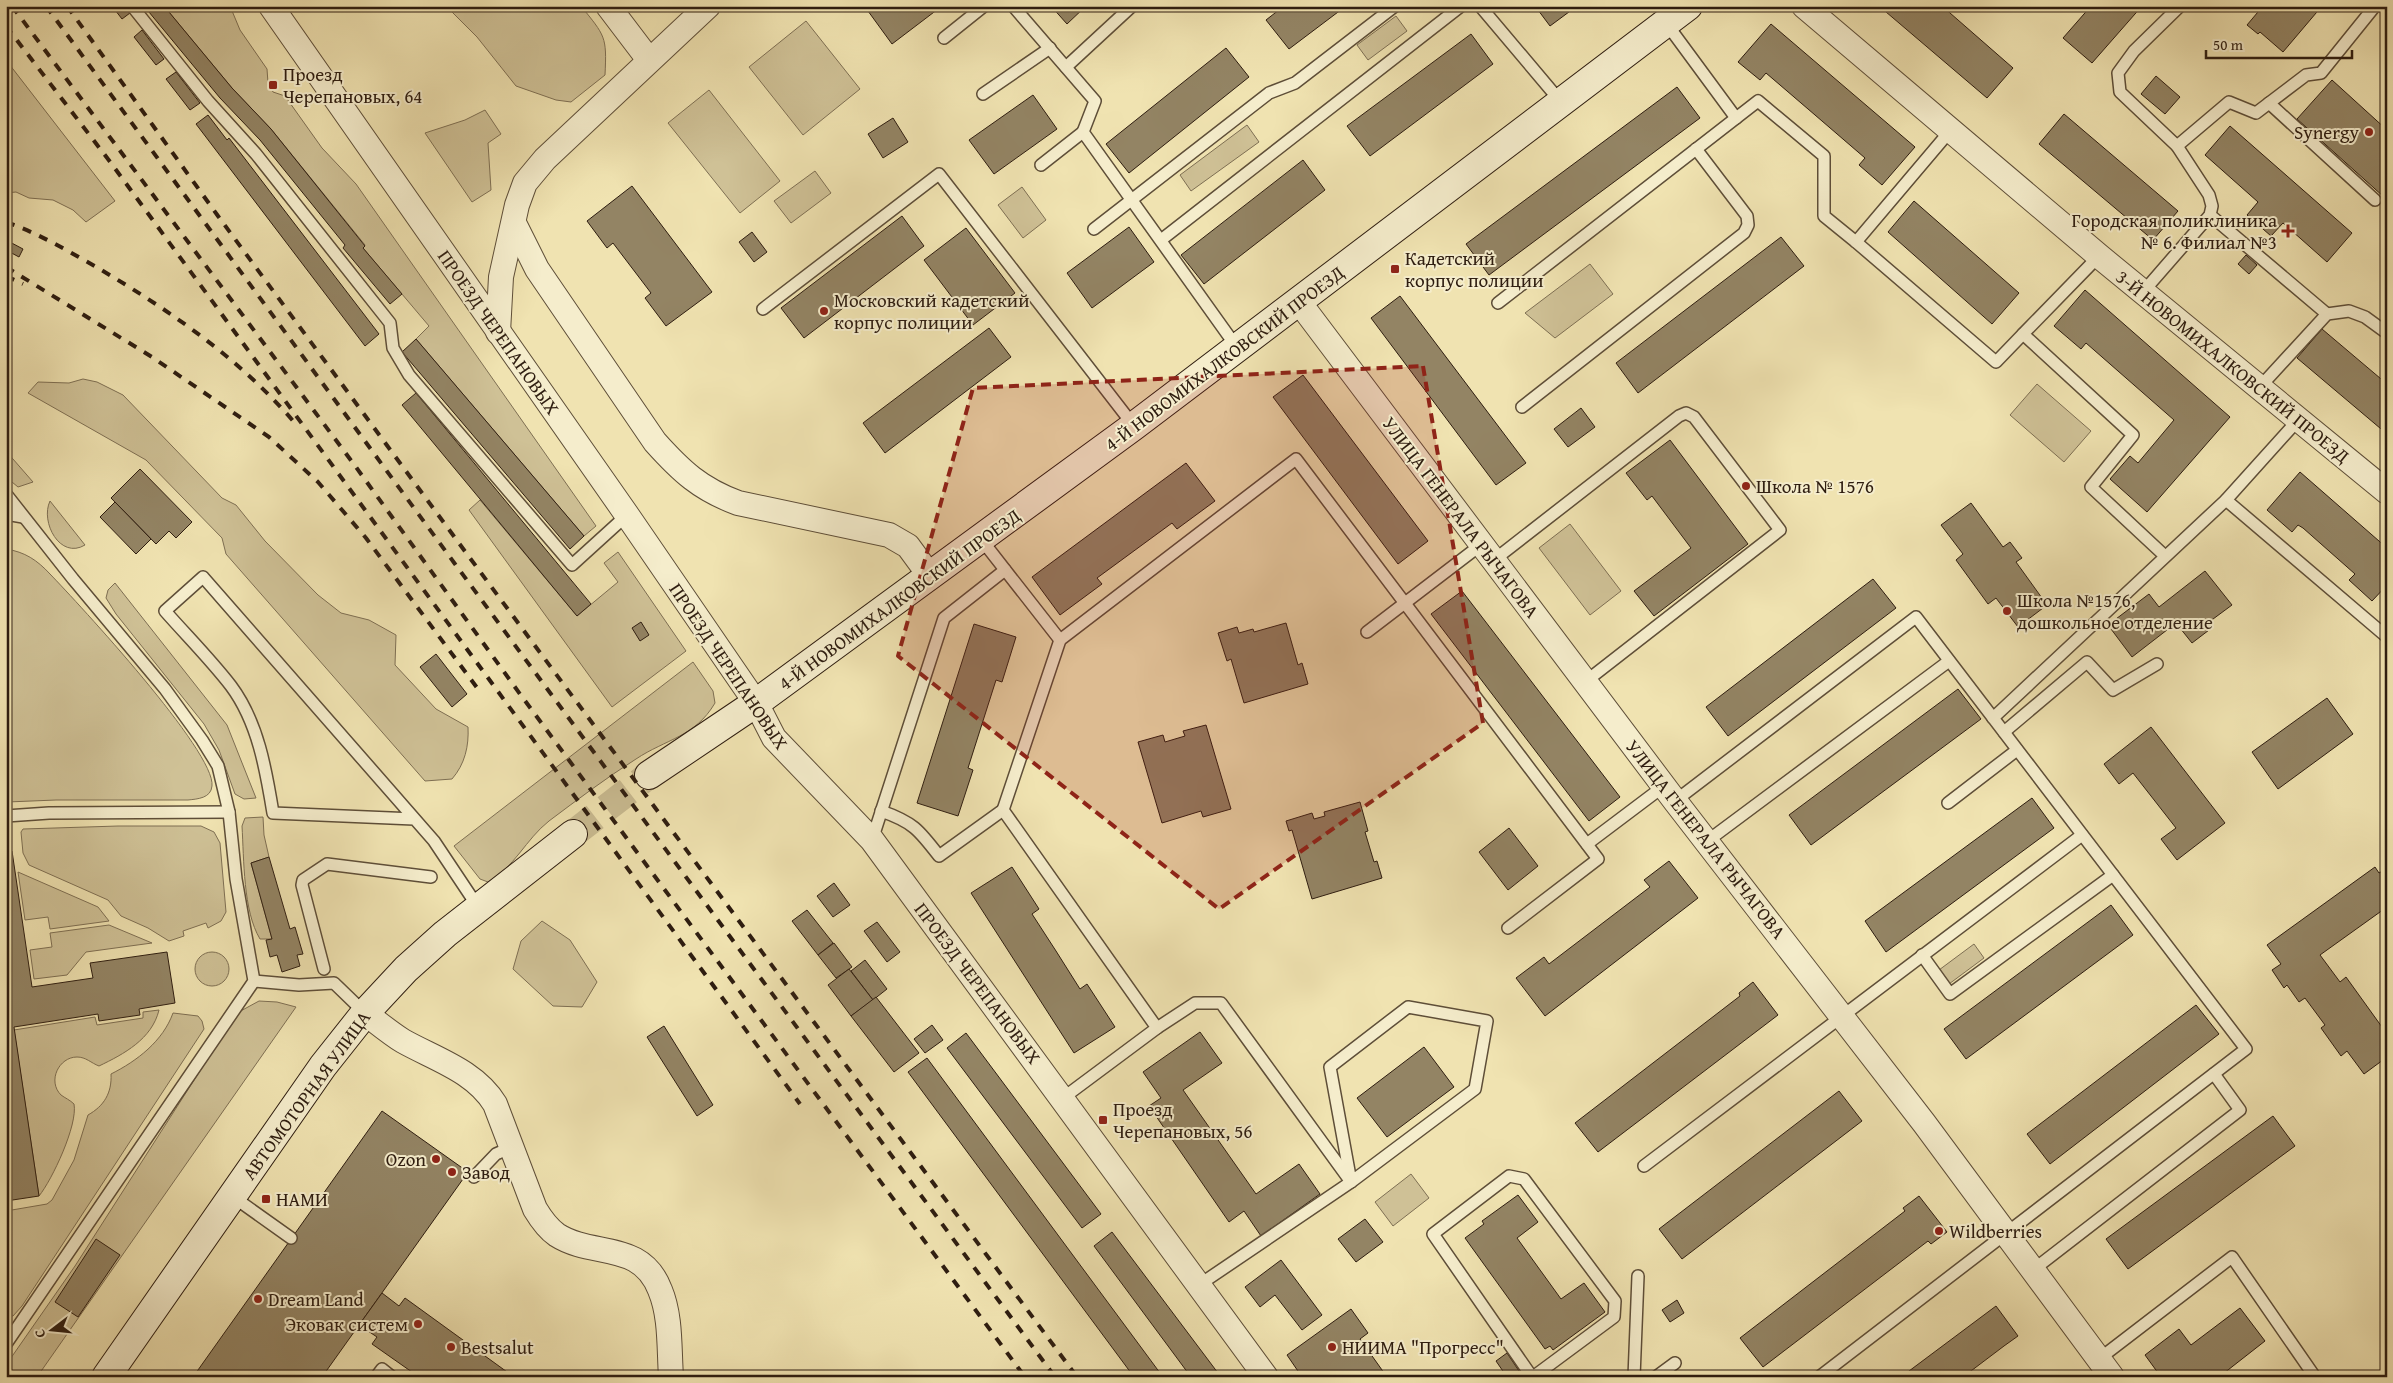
<svg xmlns="http://www.w3.org/2000/svg" width="2393" height="1383" font-family="'Gentium Book Plus',serif">
<rect width="100%" height="100%" fill="#f0e3b1"/>
<filter id="stains"><feTurbulence type="fractalNoise" baseFrequency=".004" numOctaves="4"/><feColorMatrix values="0 0 0 0 .2 0 0 0 0 .09 0 0 0 0 .02 0 0 0 .5 -.17"/></filter>
<radialGradient id="worn" r=".72"><stop offset=".6" stop-color="#630" stop-opacity="0"/><stop offset="1" stop-color="#630" stop-opacity=".3"/></radialGradient>
<g fill="#cfc196" stroke="#7e6f53">
<path d="M164,6H230L240,30L267,69L268,83L273,92L285,96L322,148L356,184L596,526L584,536L416,339L429,326L363,248L365,245L271,129L232,88Z"/>
<path d="M446,6H581C605,36 607,36 605,75L571,102L556,100L516,86L477,37Z"/>
<path d="M1396,16L1407,31L1368,60L1357,45Z"/>
<path d="M806,21L860,89L803,135L749,67Z"/>
<path d="M6,60L115,201L86,222L73,210L53,200L29,198L16,192L6,193Z"/>
<path d="M709,90L780,181L740,213L668,123Z"/>
<path d="M485,110L501,134L488,143L491,190L472,202L425,133L465,120Z"/>
<path d="M1247,125L1259,142L1191,191L1180,175Z"/>
<path d="M815,171L831,193L791,223L774,201Z"/>
<path d="M1022,187L1046,220L1023,238L998,205Z"/>
<path d="M1590,264L1613,294L1555,338L1525,313Z"/>
<path d="M83,379L97,382L123,395L222,498L236,505L265,541L318,595L341,613L369,620L396,635L395,665L436,709L468,727C469,746 465,764 452,779L425,781L226,554L222,538L146,460L28,393L38,382L69,383Z"/>
<path d="M2037,384L2091,431L2064,462L2010,415Z"/>
<path d="M6,451L33,482L18,487L6,477Z"/>
<path d="M480,500L577,616L618,582L604,563L618,552L686,651L612,707L469,510Z"/>
<path d="M50,501L85,545C60,560 40,522 50,501Z"/>
<path d="M1570,524L1621,591L1590,615L1539,548Z"/>
<path d="M6,549C25,552 37,560 50,574C78,603 216,752 212,786C211,798 198,799 188,800H56L7,802Z"/>
<path d="M115,583L227,725L256,798L244,799L235,794L219,750L204,724L116,614L106,598L108,590Z"/>
<path d="M693,662L713,691L715,703C695,737 666,739 636,759C606,778 577,800 549,821C526,839 514,868 488,882L480,879L454,846Z"/>
<path d="M263,817L264,835L269,857L251,863L272,939H260C243,911 244,859 242,826L245,818Z"/>
<path d="M118,826H201L214,832L220,843L226,912L221,921L208,928L206,923L183,931L184,936L169,941L148,928L121,916L108,900L29,865L23,853L21,832L23,829Z"/>
<path d="M18,872L98,907L109,921L50,929L48,917L25,920Z"/>
<path d="M542,921L570,940L597,982L582,1007L553,1006L513,969L521,941Z"/>
<path d="M109,925L152,943L86,952L67,975L34,979L30,950L52,947L50,933Z"/>
<path d="M1974,944L1984,958L1949,984L1939,970Z"/>
<circle cx="212" cy="969" r="17"/>
<path d="M259,1001L277,1002L296,1007L37,1377H6V1365L75,1266L237,1013Z"/>
<path d="M159,1010C152,1039 124,1054 99,1066C91,1063 86,1057 77,1057C59,1057 47,1081 61,1095C65,1098 70,1100 74,1104C78,1125 52,1180 39,1196L14,1030L95,1017L97,1025L143,1018V1012Z"/>
<path d="M173,1013L198,1016L202,1021L204,1029L22,1306L13,1316H6V1211L47,1204L52,1200L74,1160L88,1115C104,1106 112,1093 111,1074C137,1061 163,1041 173,1013Z"/>
<path d="M1411,1174L1429,1198L1393,1226L1375,1202Z"/>
</g>
<g fill="#938464" stroke="#2e1d10">
<path d="M112,6H125L130,13L122,19Z"/>
<path d="M144,6H164L232,88L271,129L365,246L363,248L402,294L390,304L343,248L345,245L260,140L220,98Z"/>
<path d="M874,6H942L892,44L868,11Z"/>
<path d="M1051,6H1086L1067,24Z"/>
<path d="M1284,6H1346L1289,49L1266,20Z"/>
<path d="M1535,6H1577L1550,26Z"/>
<path d="M1879,6H1942L2013,68L1987,98Z"/>
<path d="M2091,6H2142L2092,63L2063,38Z"/>
<path d="M2263,6H2322L2283,52L2260,32L2258,34L2247,25Z"/>
<path d="M1771,24L1915,147L1882,185L1859,165L1865,158L1815,115L1766,73L1760,80L1738,62Z"/>
<path d="M142,30L164,59L156,65L134,37Z"/>
<path d="M1471,34L1493,64L1370,156L1347,126Z"/>
<path d="M1226,48L1249,77L1129,173L1106,144Z"/>
<path d="M176,72L200,103L190,110L166,79Z"/>
<path d="M2156,76L2180,97L2165,114L2141,94Z"/>
<path d="M2332,80L2387,130V194L2384,197L2297,119Z"/>
<path d="M1677,87L1700,118L1489,275L1466,244Z"/>
<path d="M1033,95L1057,129L994,174L969,140Z"/>
<path d="M2064,114L2178,211L2153,240L2039,144Z"/>
<path d="M208,115L227,140L229,138L379,334L365,346L196,124Z"/>
<path d="M893,118L908,142L883,158L868,134Z"/>
<path d="M2230,126L2352,233L2327,262L2283,223L2271,236L2247,215L2258,202L2205,155Z"/>
<path d="M1303,160L1325,190L1204,284L1181,255Z"/>
<path d="M632,186L712,292L666,326L645,298L651,293L613,243L607,248L587,221Z"/>
<path d="M1914,201L2019,293L1992,324L1888,232Z"/>
<path d="M902,216L924,246L804,338L781,308Z"/>
<path d="M1129,227L1154,262L1092,308L1067,273Z"/>
<path d="M966,228L1015,293L973,325L924,260Z"/>
<path d="M752,232L767,252L754,262L739,242Z"/>
<path d="M1781,237L1804,266L1638,393L1616,363Z"/>
<path d="M6,240L23,249L19,257L6,250Z"/>
<path d="M2246,255L2257,265L2249,274L2238,264Z"/>
<path d="M2085,290L2230,417L2147,512L2110,479L2130,456L2138,463L2174,420L2086,343L2081,349L2054,326Z"/>
<path d="M1400,296L1526,463L1496,485L1371,318Z"/>
<path d="M989,328L1011,357L885,453L863,423Z"/>
<path d="M2322,329L2387,384V434L2297,358Z"/>
<path d="M416,339L584,536L570,549L402,352Z"/>
<path d="M1303,375L1428,541L1398,564L1273,397Z"/>
<path d="M416,393L591,604L577,616L402,405Z"/>
<path d="M1581,408L1595,427L1568,447L1554,429Z"/>
<path d="M1670,440L1748,544L1654,616L1634,591L1691,548L1652,496L1647,500L1626,473Z"/>
<path d="M1186,463L1215,501L1177,529L1172,523L1097,578L1102,584L1060,615L1032,577Z"/>
<path d="M140,469L192,522L176,538L169,531L156,544L111,498Z"/>
<path d="M2300,472L2387,548V585L2372,601L2349,580L2355,574L2303,528L2298,525L2292,532L2267,510Z"/>
<path d="M115,502L151,539L136,554L100,517Z"/>
<path d="M1971,503L2003,547L2010,542L2022,558L2016,562L2047,605L2018,627L1996,598L1988,604L1956,560L1963,554L1941,525Z"/>
<path d="M2205,571L2232,605L2209,622L2213,627L2192,643L2176,623L2132,657L2108,625L2149,594L2159,607Z"/>
<path d="M1873,579L1896,608L1728,736L1706,707Z"/>
<path d="M1462,591L1620,797L1589,821L1431,614Z"/>
<path d="M641,622L649,635L640,641L632,628Z"/>
<path d="M1286,623L1298,665L1302,663L1308,684L1244,703L1231,659L1227,661L1218,633L1237,627L1239,633L1253,629L1254,632Z"/>
<path d="M974,624L1016,637L1002,682L996,680L968,768L973,770L958,816L917,803Z"/>
<path d="M436,654L467,694L452,707L420,667Z"/>
<path d="M1958,689L1981,719L1811,845L1789,815Z"/>
<path d="M2327,698L2353,734L2278,789L2252,752Z"/>
<path d="M1206,725L1231,809L1203,817L1201,811L1162,823L1138,742L1163,735L1165,742L1185,736L1183,731Z"/>
<path d="M2151,727L2225,823L2177,860L2161,839L2176,828L2133,773L2119,784L2104,764Z"/>
<path d="M2032,798L2054,828L1886,952L1865,921Z"/>
<path d="M1360,802L1368,831L1365,832L1374,862L1377,861L1382,878L1312,899L1292,830L1289,831L1286,821L1312,813L1314,819L1325,816L1324,812Z"/>
<path d="M1509,828L1538,866L1508,890L1479,852Z"/>
<path d="M12,851L32,987L93,978L90,963L167,952L175,1003L139,1009L140,1015L99,1021L98,1014L14,1027L39,1196L6,1201V852Z"/>
<path d="M269,857L290,929L295,927L303,954L297,955L300,966L282,972L277,955L270,957L266,940L272,939L251,863Z"/>
<path d="M1669,861L1698,898L1545,1016L1516,978L1544,957L1549,964L1650,887L1644,880Z"/>
<path d="M1012,867L1039,909L1032,914L1056,951L1080,989L1087,984L1115,1027L1074,1053L971,893Z"/>
<path d="M2375,867L2379,873L2386,869L2387,870V907L2320,955L2340,982L2346,977L2387,1034L2381,1039L2387,1047V1057L2364,1074L2347,1051L2341,1056L2321,1028L2325,1025L2305,998L2299,1002L2287,985L2284,988L2272,970L2281,964L2267,945Z"/>
<path d="M834,883L850,905L833,917L817,896Z"/>
<path d="M2111,905L2133,935L1966,1059L1944,1029Z"/>
<path d="M807,910L833,943L818,955L792,921Z"/>
<path d="M877,922L900,952L887,962L864,931Z"/>
<path d="M834,943L852,967L836,978L818,955Z"/>
<path d="M865,960L887,989L873,1000L851,971Z"/>
<path d="M849,969L873,1000L851,1016L828,985Z"/>
<path d="M1753,982L1778,1015L1598,1152L1575,1123L1740,996L1739,993Z"/>
<path d="M876,997L919,1053L894,1072L851,1016Z"/>
<path d="M2196,1005L2219,1034L2050,1164L2027,1134Z"/>
<path d="M932,1025L943,1040L925,1053L914,1039Z"/>
<path d="M664,1026L713,1105L697,1116L647,1037Z"/>
<path d="M1200,1032L1222,1063L1183,1090L1256,1194L1299,1164L1320,1194L1261,1236L1244,1211L1229,1222L1149,1106L1161,1098L1143,1072Z"/>
<path d="M966,1033L1101,1214L1082,1228L947,1048Z"/>
<path d="M1424,1047L1454,1087L1387,1137L1357,1098Z"/>
<path d="M927,1058L1163,1377H1134L908,1072Z"/>
<path d="M1839,1091L1862,1121L1682,1259L1659,1229Z"/>
<path d="M382,1111L468,1172L322,1377H193Z"/>
<path d="M2273,1116L2295,1146L2128,1269L2106,1239Z"/>
<path d="M1518,1195L1538,1222L1517,1238L1561,1299L1584,1283L1605,1312L1553,1350L1550,1346L1545,1349L1465,1238L1484,1224L1482,1221Z"/>
<path d="M1919,1196L1947,1232L1931,1244L1928,1241L1763,1367L1740,1338L1905,1211L1903,1208Z"/>
<path d="M1365,1219L1383,1242L1356,1262L1338,1239Z"/>
<path d="M1112,1232L1221,1377H1191L1094,1246Z"/>
<path d="M96,1239L120,1255L78,1317L55,1302Z"/>
<path d="M1281,1260L1322,1315L1302,1330L1275,1295L1260,1307L1245,1287Z"/>
<path d="M382,1293L399,1306L405,1298L514,1377H419L372,1344L377,1337L359,1325Z"/>
<path d="M1677,1300L1684,1313L1670,1322L1662,1310Z"/>
<path d="M1996,1306L2018,1336L2004,1346L1963,1377H1901Z"/>
<path d="M2240,1308L2265,1341L2219,1377H2161L2145,1355L2179,1329L2191,1345Z"/>
<path d="M1351,1309L1368,1333L1360,1339L1387,1377H1302L1287,1355Z"/>
<path d="M1507,1353L1523,1377H1507L1496,1361Z"/>
</g>
<g fill="none" stroke-linecap="round" stroke-linejoin="round">
<path stroke="#c9bb91" stroke-width="28" stroke-dasharray="28 14" stroke-linecap="butt" d="M573,834L649,775"/>
<g stroke="#5e4e38" stroke-width="14">
<g id="lane">
<path d="M132,6L208,101L256,154L390,323L393,348L409,375L572,565L627,515"/>
<path d="M1013,6L1095,101L1083,132L1238,349"/>
<path d="M1480,6L1561,102"/>
<path d="M1666,23L1736,118"/>
<path d="M944,38L984,6"/>
<path d="M1066,67L1132,6"/>
<path d="M983,94L1050,48"/>
<path d="M2269,103L2375,200"/>
<path d="M2177,146L2229,102L2256,113L2306,75L2321,73L2375,6"/>
<path d="M1041,165L1083,132"/>
<path d="M2210,215L2327,314"/>
<path d="M1094,229L1269,93L1295,83L1395,6"/>
<path d="M1161,240L1461,6"/>
<path d="M1856,242L1950,131"/>
<path d="M2099,256L2023,334L2133,435L2091,487L2165,556"/>
<path d="M2143,292L2210,215L2212,206L2209,195L2177,146L2120,92L2118,73L2134,51L2180,6"/>
<path d="M1498,303L1758,101L1824,156V216L1856,242L1996,362L2023,334"/>
<path d="M763,309L939,174L1134,426"/>
<path d="M2259,388L2327,314L2349,311L2365,317L2387,333"/>
<path d="M1522,407L1744,233L1748,225L1747,216L1696,149"/>
<path d="M6,494L73,579L165,689L202,740L218,766L229,812L236,879L254,981L6,1344"/>
<path d="M2226,500L2387,637"/>
<path d="M6,514L23,517"/>
<path d="M981,539L1060,640"/>
<path d="M1494,560L1679,416L1686,413L1694,417L1780,530L1585,682"/>
<path d="M1367,632L1482,544"/>
<path d="M1993,718L2226,500L2298,420"/>
<path d="M2004,732L2087,662L2113,690L2157,664"/>
<path d="M1675,801L1916,617L2246,1049L1819,1377"/>
<path d="M1948,803L2017,750"/>
<path d="M881,811C913,822 919,830 939,856L1003,810"/>
<path d="M6,816L49,813L229,812"/>
<path d="M414,819L273,813C266,770 258,722 231,686C211,660 187,636 165,611L203,577L434,841L478,907"/>
<path d="M872,840L944,618L1005,570"/>
<path d="M1706,842L1949,661"/>
<path d="M1587,844L1664,786"/>
<path d="M1922,955L1950,994L2113,875"/>
<path d="M324,969L302,885L303,880L327,864L431,877"/>
<path d="M254,981L299,985L334,983L365,1013"/>
<path d="M1408,1007L1487,1021L1475,1089L1351,1182L1330,1067Z"/>
<path d="M1157,1028L1195,1003H1221L1351,1182L1199,1285"/>
<path d="M1063,1098L1157,1028L1003,810L1060,640L1296,459L1598,859L1508,928"/>
<path d="M1644,1166L2082,835"/>
<path d="M474,1177L496,1154L512,1147"/>
<path d="M232,1196L291,1238"/>
<path d="M2033,1270L2240,1110L2214,1074"/>
<path d="M2099,1359L2232,1257L2315,1377"/>
<path d="M376,1377L382,1369L392,1377"/>
<path d="M1532,1377L1433,1234L1509,1176L1524,1179L1615,1301L1614,1317L1533,1377"/>
<path d="M1634,1377L1638,1276"/>
<path d="M1656,1377L1675,1363"/>
</g>
</g>
<g stroke="#5e4e38" stroke-width="26">
<g id="street">
<path d="M271,6L627,515L756,703L774,738L872,840L1266,1377"/>
<path d="M608,6L649,60"/>
<path d="M1804,6L2099,256L2387,492"/>
<path d="M514,223L537,269L655,442C681,471 700,489 738,503L889,535L908,546L930,576"/>
<path d="M1299,302L1675,801L1924,1123L2112,1377"/>
<path d="M498,332L501,277L517,205L525,183L545,159L708,6"/>
<path d="M365,1013C377,1022 390,1033 403,1041C435,1059 475,1071 495,1104L535,1209C541,1219 547,1228 557,1235C593,1258 641,1240 660,1290C671,1316 669,1348 671,1377"/>
</g>
</g>
<g stroke="#2e1d10" stroke-width="30">
<g id="secondary">
<path d="M649,775L756,703L1134,426L1688,6"/>
<path d="M106,1377L323,1066L365,1013L406,969L445,934L573,834"/>
</g>
</g>
<use href="#lane" stroke="#f5edcc" stroke-width="11"/>
<use href="#street" stroke="#f5edcc" stroke-width="24"/>
<use href="#secondary" stroke="#f5edcc" stroke-width="28"/>
<g stroke="#2e1d10" stroke-width="4" stroke-dasharray="9 9" stroke-linecap="butt">
<path d="M12,6L353,463L520,694L1025,1377"/>
<path d="M46,6L455,564L1055,1377"/>
<path d="M67,6L218,216L467,554L1077,1377"/>
<path d="M6,26L111,163L800,1104"/>
<path d="M6,222C38,233 68,251 98,268C169,310 240,359 294,422"/>
<path d="M6,267L152,357L269,437L318,482L366,538L478,689"/>
<path d="M6,276L23,284"/>
</g>
</g>
<path fill="#8f2418" fill-opacity="0.2" stroke="#8f2418" stroke-width="4" stroke-dasharray="10 6" stroke-linejoin="round" d="M1423,366L1483,723L1219,909L898,656L973,388Z"/>
<g fill="#8f2418" stroke="#f5edcc" stroke-width="2">
<rect x="268" y="80" width="10" height="10" rx="2.5"/>
<circle cx="2369" cy="132" r="5"/>
<path d="M2285.5 223.5h5v5h5v5h-5v5h-5v-5h-5v-5h5z"/>
<rect x="1390" y="264" width="10" height="10" rx="2.5"/>
<circle cx="824" cy="311" r="5"/>
<circle cx="1746" cy="486" r="5"/>
<circle cx="2007" cy="611" r="5"/>
<rect x="1098" y="1115" width="10" height="10" rx="2.5"/>
<circle cx="436" cy="1159" r="5"/>
<circle cx="452" cy="1172" r="5"/>
<rect x="261" y="1194" width="10" height="10" rx="2.5"/>
<circle cx="1939" cy="1231" r="5"/>
<circle cx="258" cy="1299" r="5"/>
<circle cx="418" cy="1324" r="5"/>
<circle cx="451" cy="1347" r="5"/>
<circle cx="1332" cy="1347" r="5"/>
</g>
<g text-anchor="middle" dominant-baseline="central" stroke-width="4" stroke-linejoin="round" paint-order="stroke">
<g font-size="19" fill="#2e1d10" stroke="#f5edcc" text-anchor="start">
<text x="283" y="74">Проезд<tspan x="283" dy="22">Черепановых, 64</tspan></text>
<text x="2359" y="132" text-anchor="end">Synergy</text>
<text x="2277" y="220" text-anchor="end">Городская поликлиника<tspan x="2277" dy="22">№ 6. Филиал №3</tspan></text>
<text x="1405" y="258">Кадетский<tspan x="1405" dy="22">корпус полиции</tspan></text>
<text x="834" y="300">Московский кадетский<tspan x="834" dy="22">корпус полиции</tspan></text>
<text x="1756" y="486">Школа № 1576</text>
<text x="2017" y="600">Школа №1576,<tspan x="2017" dy="22">дошкольное отделение</tspan></text>
<text x="1113" y="1109">Проезд<tspan x="1113" dy="22">Черепановых, 56</tspan></text>
<text x="426" y="1159" text-anchor="end">Ozon</text>
<text x="462" y="1172">Завод</text>
<text x="276" y="1199">НАМИ</text>
<text x="1949" y="1231">Wildberries</text>
<text x="268" y="1299">Dream Land</text>
<text x="408" y="1324" text-anchor="end">Эковак систем</text>
<text x="461" y="1347">Bestsalut</text>
<text x="1342" y="1347">НИИМА "Прогресс"</text>
</g>
<g font-size="19" fill="#2e1d10" stroke="#f5edcc">
<text transform="translate(499 332) rotate(55)">ПРОЕЗД ЧЕРЕПАНОВЫХ</text>
<text transform="translate(1224 358) rotate(-37)">4-Й НОВОМИХАЛКОВСКИЙ ПРОЕЗД</text>
<text transform="translate(2233 366) rotate(39)">3-Й НОВОМИХАЛКОВСКИЙ ПРОЕЗД</text>
<text transform="translate(1461 517) rotate(53)">УЛИЦА ГЕНЕРАЛА РЫЧАГОВА</text>
<text transform="translate(899 599) rotate(-36)">4-Й НОВОМИХАЛКОВСКИЙ ПРОЕЗД</text>
<text transform="translate(729 666) rotate(56)">ПРОЕЗД ЧЕРЕПАНОВЫХ</text>
<text transform="translate(1706 839) rotate(52)">УЛИЦА ГЕНЕРАЛА РЫЧАГОВА</text>
<text transform="translate(978 983) rotate(53)">ПРОЕЗД ЧЕРЕПАНОВЫХ</text>
<text transform="translate(306 1095) rotate(-54)">АВТОМОТОРНАЯ УЛИЦА</text>
</g>
</g>
<rect width="2393" height="1383" fill="none" stroke="#f0e3b1" stroke-width="25"/>
<rect x="8" y="8" width="2378" height="1368" fill="none" stroke="#2e1d10" stroke-width="2.5"/>
<rect x="12" y="12" width="2368" height="1358" fill="none" stroke="#2e1d10"/>
<g transform="translate(52 1330) rotate(254)" stroke="#f5edcc" stroke-width="4" paint-order="stroke">
<path d="M0-4L9 19L0 12L-9 19Z" fill="#2e1d10"/>
<text y="-8" font-size="14" font-weight="bold" text-anchor="middle" fill="#2e1d10">С</text>
</g>
<path d="M2206 50v8h146v-8" fill="none" stroke="#2e1d10" stroke-width="2.5"/>
<text x="2213" y="50" font-size="15" fill="#2e1d10" stroke="#f5edcc" stroke-width="4" paint-order="stroke">50 m</text>
<rect width="100%" height="100%" filter="url(#stains)"/>
<rect width="100%" height="100%" fill="url(#worn)"/>
</svg>
